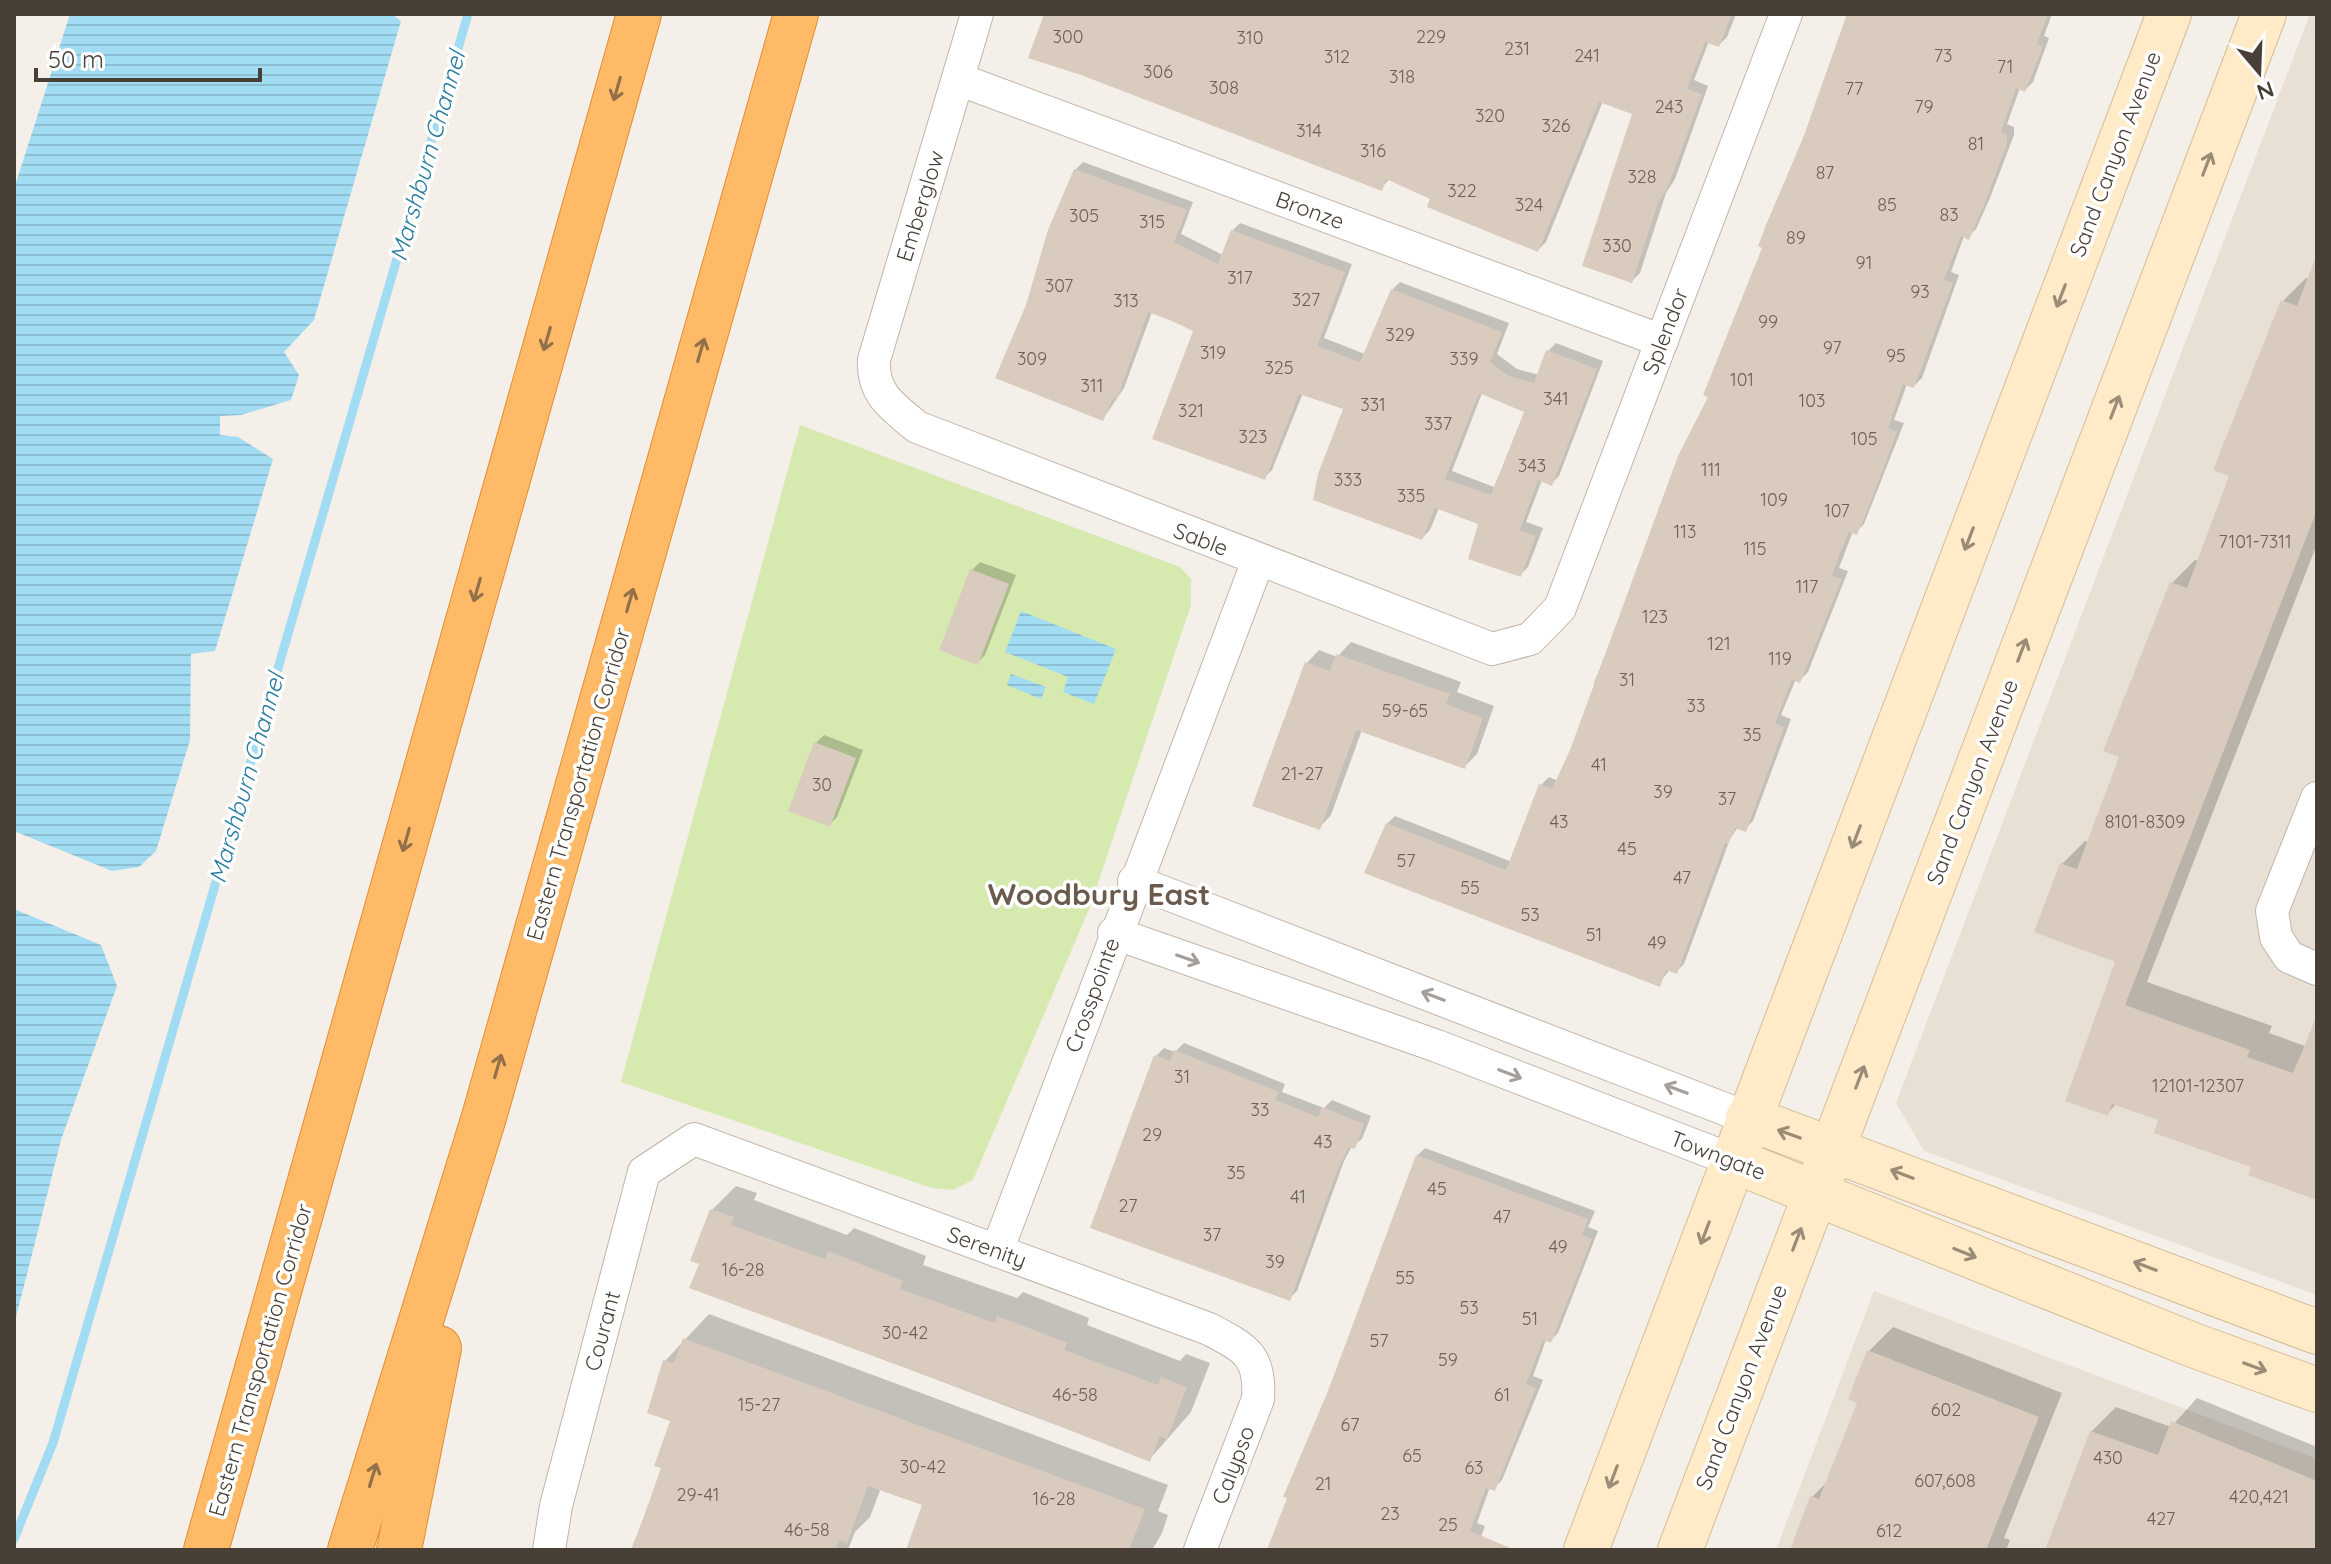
<svg xmlns="http://www.w3.org/2000/svg" width="2331" height="1564" font-family="Quicksand,sans-serif">
<defs>
<pattern id="water-rules" width="6" height="5" patternUnits="userSpaceOnUse" patternTransform="scale(2)"><rect width="6" height="5" fill="#a2dcf3"/><path d="M0 2.5h6" fill="none" stroke="#8dbed1"/></pattern>
</defs>
<rect width="100%" height="100%" fill="#f4efe8"/>
<g fill="#e8e0d5">
<path d="M2310,14H2317V1295L1924,1151L1896,1103Z"/>
<path d="M1874,1291L2317,1459V1550H1776Z"/>
</g>
<path fill="#d6eaaf" d="M800,425L1180,567L1191,579V605L1090,907L973,1180L953,1190L932,1188L621,1082Z"/>
<g fill="url(#water-rules)">
<path d="M70,14H392L401,21L314,320L284,352L299,375L291,400L241,415L220,416V435L238,437L273,459L215,651L191,654L190,740L156,851L139,867L112,871L14,831V189Z"/>
<path d="M1021,611L1116,649L1094,704L1063,692L1068,677L1005,652Z"/>
<path d="M1011,674L1046,687L1041,699L1007,685Z"/>
<path d="M14,909L101,945L117,986L61,1140L14,1325Z"/>
</g>
<g fill="#0003" fill-rule="evenodd">
<path d="M1047,14H1736L1727,37L1719,45L1709,41L1694,80L1708,86L1675,179L1666,193L1640,273L1632,281L1634,113L1603,101L1546,242L1538,250L1390,178L1381,189Z"/>
<path d="M1849,14H2052L2044,36L2049,38L2033,82L2025,90L2020,88L2007,124L2014,127V135L1990,198L1976,229L1968,237L1964,236L1951,272L1959,275L1922,378L1914,386L1907,384L1894,420L1904,423L1864,524L1856,532L1853,531L1839,568L1848,571L1808,672L1800,680L1796,679L1781,715L1791,719L1753,821L1745,829L1738,827L1730,839L1684,964L1676,972L1670,969L1659,984L1387,824L1395,816L1512,862L1541,785L1549,777L1558,781L1595,692L1594,683L1710,395Z"/>
<path d="M1083,162L1193,202L1181,234L1223,255L1232,231L1240,223L1352,264L1324,338L1365,354L1392,290L1400,282L1509,323L1497,354L1517,369L1539,375L1548,351L1556,343L1603,361L1559,476L1551,484L1542,480L1526,522L1543,528L1528,567L1520,575L1480,522L1439,508L1430,530L1422,538L1345,408L1303,393L1272,470L1264,478L1196,330L1152,312L1124,388L1103,419L1028,305L1075,170ZM1482,393L1527,411L1494,487L1452,471Z"/>
<path d="M2317,258V544L2147,982L2272,1026L2269,1033L2305,1046L2317,1015V1193L2254,1166L2161,1119L2117,1103L2107,1114L2118,961L2062,864L2085,841L2089,842L2121,755L2172,583L2195,560L2199,561L2232,475L2283,301L2306,278L2309,279Z"/>
<path d="M980,562L1016,575L985,655L977,663L941,649L972,570Z"/>
<path d="M1351,642L1461,682L1457,692L1494,706L1477,754L1464,767L1362,730L1331,815L1319,828L1307,663L1319,650L1337,657Z"/>
<path d="M824,735L863,750L837,817L829,825L816,743Z"/>
<path d="M1184,1043L1285,1084L1282,1092L1324,1108L1332,1100L1371,1116L1362,1139L1352,1146L1344,1161L1297,1291L1289,1299L1156,1056L1164,1048L1175,1052Z"/>
<path d="M1425,1148L1595,1211L1588,1227L1598,1231L1558,1333L1550,1341L1546,1340L1533,1376L1543,1380L1502,1480L1494,1488L1490,1487L1477,1523L1485,1526L1476,1550H1269L1417,1156Z"/>
<path d="M736,1186L757,1193L754,1200L847,1235L854,1228L926,1256L923,1265L1017,1298L1023,1292L1089,1318L1087,1325L1180,1361L1186,1354L1210,1363L1191,1412L1149,1460L692,1287L701,1262L712,1210Z"/>
<path d="M709,1314L1168,1485L1158,1511L1168,1515L1162,1533L1152,1550H908L925,1504L881,1488L870,1517L855,1532L848,1550H631L664,1467L672,1420L665,1361Z"/>
<path d="M1893,1327L2062,1393L2004,1538L2010,1540L2006,1550H1800L1812,1497L1828,1481L1860,1402L1868,1352Z"/>
<path d="M2197,1398L2317,1447V1550H2048L2091,1432L2116,1407L2171,1427Z"/>
</g>
<g fill="none" stroke-linecap="round" stroke-linejoin="round">
<path stroke="#a2dcf3" stroke-width="9" d="M14,1539L53,1443L468,14"/>
</g>
<g fill="#d9ccbf" fill-rule="evenodd">
<path d="M1044,14H1732L1719,47L1705,42L1687,89L1702,94L1667,189L1658,203L1632,283L1582,266L1632,114L1599,102L1538,252L1427,207L1430,199L1386,179L1382,191L1081,75L1028,58Z"/>
<path d="M1847,14H2048L2037,44L2043,46L2025,92L2016,88L2001,132L2007,134V144L1983,208L1969,240L1961,236L1944,280L1953,283L1914,388L1903,384L1888,428L1897,432L1870,504L1857,535L1849,532L1840,553L1832,576L1842,579L1800,683L1792,680L1775,723L1784,727L1746,832L1735,828L1728,844L1725,843L1677,974L1666,970L1660,987L1364,873L1386,823L1506,870L1539,784L1552,789L1570,750L1678,456L1708,397L1703,395L1762,248L1758,246L1766,225L1803,138Z"/>
<path d="M1074,169L1187,210L1174,242L1218,264L1231,230L1345,272L1317,346L1360,362L1391,289L1502,332L1490,362L1509,376L1534,383L1546,350L1597,369L1552,486L1538,480L1520,530L1536,536L1521,577L1468,559L1478,524L1435,508L1422,540L1313,500L1318,474L1343,409L1299,394L1265,480L1152,439L1193,331L1172,321L1148,312L1117,399L1114,397L1103,421L995,378L1026,305L1048,230ZM1479,393L1524,412L1491,495L1445,479Z"/>
<path d="M2315,259L2317,510L2125,1005L2250,1050L2247,1057L2293,1073L2317,1016V1200L2248,1175L2251,1167L2154,1133L2158,1120L2112,1104L2108,1116L2065,1101L2115,962L2034,932L2060,863L2077,869L2119,757L2103,751L2170,582L2187,588L2229,476L2213,470L2281,300L2297,306Z"/>
<path d="M970,569L1009,584L978,665L939,650Z"/>
<path d="M1336,654L1450,694L1446,704L1483,718L1465,769L1356,730L1320,830L1252,806L1305,662L1330,671Z"/>
<path d="M814,742L856,758L830,827L788,811Z"/>
<path d="M1174,1050L1279,1092L1275,1100L1318,1117L1322,1107L1364,1124L1355,1149L1349,1147L1337,1171L1290,1301L1090,1228L1154,1055L1170,1061Z"/>
<path d="M1416,1155L1588,1219L1582,1235L1592,1239L1551,1343L1543,1340L1526,1384L1536,1388L1495,1491L1486,1488L1470,1531L1515,1550H1267L1287,1498L1283,1497L1328,1391Z"/>
<path d="M710,1209L734,1217L731,1225L753,1233L825,1259L828,1251L903,1281L900,1289L995,1323L997,1316L1021,1325L1067,1343L1064,1350L1158,1385L1161,1377L1187,1387L1167,1439L1160,1436L1150,1462L1022,1411L689,1288L699,1264L690,1261Z"/>
<path d="M683,1338L1145,1509L1129,1550H906L922,1505L868,1486L847,1543L839,1540L835,1550H632L661,1468L654,1466L670,1421L647,1413L663,1360L674,1363Z"/>
<path d="M1867,1350L2039,1417L1986,1550H1790L1810,1496L1819,1499L1857,1403L1848,1399Z"/>
<path d="M2171,1421L2317,1481V1550H2045L2090,1431L2158,1455Z"/>
</g>
<g fill="none" stroke-linecap="round" stroke-linejoin="round">
<g stroke="#c0b5aa" stroke-width="34">
<g id="street">
<path d="M977,14L874,360C872,394 893,407 917,427L1492,649L1530,639L1560,608L1786,14"/>
<path d="M958,79L1662,341"/>
<path d="M2317,798L2272,911L2276,937L2289,957L2317,969"/>
<path d="M1134,881L1748,1118"/>
<path d="M1114,933L1437,1046L1732,1160"/>
<path d="M997,1251L1258,561"/>
<path d="M549,1550L556,1506L644,1172L694,1139L1209,1329C1245,1348 1261,1355 1258,1399L1200,1550"/>
</g>
</g>
<g stroke="#d6bd96" stroke-width="46">
<g id="secondary">
<path d="M1748,1118L2317,1332"/>
<path d="M1732,1160L2193,1345L2317,1390"/>
<path d="M1586,1550L2169,14"/>
<path d="M1680,1550L2264,14"/>
</g>
</g>
<g stroke="#e38d33" stroke-width="46">
<g id="highway">
<path d="M206,1550L639,14"/>
<path d="M350,1550L484,1117L796,14"/>
<path d="M399,1550L439,1348"/>
</g>
</g>
<use href="#street" stroke="#fff" stroke-width="32"/>
<use href="#secondary" stroke="#ffebc7" stroke-width="44"/>
<use href="#highway" stroke="#ffba68" stroke-width="44"/>
</g>
<defs><path id="oneway-shaft" d="M-6 0H5M1.5-3L5.5 0L1.5 3" fill="none" stroke-width="1.6" stroke-linecap="round" stroke-linejoin="round" transform="scale(2)"/></defs>
<g stroke="#91704a">
<use href="#oneway-shaft" transform="translate(617 89) rotate(106)"/>
<use href="#oneway-shaft" transform="translate(547 339) rotate(106)"/>
<use href="#oneway-shaft" transform="translate(701 350) rotate(-74)"/>
<use href="#oneway-shaft" transform="translate(477 590) rotate(106)"/>
<use href="#oneway-shaft" transform="translate(630 600) rotate(-74)"/>
<use href="#oneway-shaft" transform="translate(406 840) rotate(106)"/>
<use href="#oneway-shaft" transform="translate(498 1066) rotate(-74)"/>
<use href="#oneway-shaft" transform="translate(373 1475) rotate(-73)"/>
</g>
<g stroke="#9a8c77">
<use href="#oneway-shaft" transform="translate(2207 164) rotate(-69)"/>
<use href="#oneway-shaft" transform="translate(2061 296) rotate(111)"/>
<use href="#oneway-shaft" transform="translate(2115 407) rotate(-69)"/>
<use href="#oneway-shaft" transform="translate(1969 539) rotate(111)"/>
<use href="#oneway-shaft" transform="translate(2022 650) rotate(-69)"/>
<use href="#oneway-shaft" transform="translate(1856 837) rotate(111)"/>
<use href="#oneway-shaft" transform="translate(1860 1077) rotate(-69)"/>
<use href="#oneway-shaft" transform="translate(1789 1134) rotate(-160)"/>
<use href="#oneway-shaft" transform="translate(1902 1174) rotate(-159)"/>
<use href="#oneway-shaft" transform="translate(1705 1233) rotate(111)"/>
<use href="#oneway-shaft" transform="translate(1797 1239) rotate(-69)"/>
<use href="#oneway-shaft" transform="translate(1965 1253) rotate(22)"/>
<use href="#oneway-shaft" transform="translate(2145 1266) rotate(-159)"/>
<use href="#oneway-shaft" transform="translate(2255 1367) rotate(20)"/>
<use href="#oneway-shaft" transform="translate(1613 1477) rotate(111)"/>
</g>
<g stroke="#a49f9a">
<use href="#oneway-shaft" transform="translate(1188 959) rotate(19)"/>
<use href="#oneway-shaft" transform="translate(1433 996) rotate(-159)"/>
<use href="#oneway-shaft" transform="translate(1510 1074) rotate(21)"/>
<use href="#oneway-shaft" transform="translate(1676 1089) rotate(-159)"/>
</g>
<g text-anchor="middle" dominant-baseline="central" stroke-width="7" stroke-linejoin="round" paint-order="stroke">
<g font-size="18" fill="#6c6258">
<text x="1068" y="36">300</text>
<text x="1431" y="36">229</text>
<text x="1250" y="37">310</text>
<text x="1517" y="48">231</text>
<text x="1587" y="55">241</text>
<text x="1943" y="55">73</text>
<text x="1337" y="56">312</text>
<text x="2005" y="66">71</text>
<text x="1158" y="71">306</text>
<text x="1402" y="76">318</text>
<text x="1224" y="87">308</text>
<text x="1854" y="88">77</text>
<text x="1669" y="106">243</text>
<text x="1924" y="106">79</text>
<text x="1490" y="115">320</text>
<text x="1556" y="125">326</text>
<text x="1309" y="130">314</text>
<text x="1976" y="143">81</text>
<text x="1373" y="150">316</text>
<text x="1825" y="172">87</text>
<text x="1642" y="176">328</text>
<text x="1462" y="190">322</text>
<text x="1529" y="204">324</text>
<text x="1887" y="204">85</text>
<text x="1949" y="214">83</text>
<text x="1084" y="215">305</text>
<text x="1152" y="221">315</text>
<text x="1796" y="237">89</text>
<text x="1617" y="245">330</text>
<text x="1864" y="262">91</text>
<text x="1240" y="277">317</text>
<text x="1059" y="285">307</text>
<text x="1920" y="291">93</text>
<text x="1306" y="299">327</text>
<text x="1126" y="300">313</text>
<text x="1768" y="321">99</text>
<text x="1400" y="334">329</text>
<text x="1832" y="347">97</text>
<text x="1213" y="352">319</text>
<text x="1896" y="355">95</text>
<text x="1032" y="358">309</text>
<text x="1464" y="358">339</text>
<text x="1279" y="367">325</text>
<text x="1742" y="379">101</text>
<text x="1092" y="385">311</text>
<text x="1556" y="398">341</text>
<text x="1812" y="400">103</text>
<text x="1373" y="404">331</text>
<text x="1191" y="410">321</text>
<text x="1438" y="423">337</text>
<text x="1253" y="436">323</text>
<text x="1864" y="438">105</text>
<text x="1532" y="465">343</text>
<text x="1711" y="469">111</text>
<text x="1348" y="479">333</text>
<text x="1411" y="495">335</text>
<text x="1774" y="499">109</text>
<text x="1837" y="510">107</text>
<text x="1685" y="531">113</text>
<text x="2255" y="541">7101-7311</text>
<text x="1755" y="548">115</text>
<text x="1807" y="586">117</text>
<text x="1655" y="616">123</text>
<text x="1719" y="643">121</text>
<text x="1780" y="658">119</text>
<text x="1627" y="679">31</text>
<text x="1696" y="705">33</text>
<text x="1405" y="710">59-65</text>
<text x="1752" y="734">35</text>
<text x="1599" y="764">41</text>
<text x="1302" y="773">21-27</text>
<text x="822" y="784">30</text>
<text x="1663" y="791">39</text>
<text x="1727" y="798">37</text>
<text x="1559" y="821">43</text>
<text x="2145" y="821">8101-8309</text>
<text x="1627" y="848">45</text>
<text x="1406" y="860">57</text>
<text x="1682" y="877">47</text>
<text x="1470" y="887">55</text>
<text x="1530" y="914">53</text>
<text x="1594" y="934">51</text>
<text x="1657" y="942">49</text>
<text x="1182" y="1076">31</text>
<text x="2198" y="1085">12101-12307</text>
<text x="1260" y="1109">33</text>
<text x="1152" y="1134">29</text>
<text x="1323" y="1141">43</text>
<text x="1236" y="1172">35</text>
<text x="1437" y="1188">45</text>
<text x="1298" y="1196">41</text>
<text x="1128" y="1205">27</text>
<text x="1502" y="1216">47</text>
<text x="1212" y="1234">37</text>
<text x="1558" y="1246">49</text>
<text x="1275" y="1261">39</text>
<text x="743" y="1269">16-28</text>
<text x="1405" y="1277">55</text>
<text x="1469" y="1307">53</text>
<text x="1530" y="1318">51</text>
<text x="905" y="1332">30-42</text>
<text x="1379" y="1340">57</text>
<text x="1448" y="1359">59</text>
<text x="1075" y="1394">46-58</text>
<text x="1502" y="1394">61</text>
<text x="759" y="1404">15-27</text>
<text x="1946" y="1409">602</text>
<text x="1350" y="1424">67</text>
<text x="1412" y="1455">65</text>
<text x="2108" y="1457">430</text>
<text x="923" y="1466">30-42</text>
<text x="1474" y="1467">63</text>
<text x="1945" y="1480">607,608</text>
<text x="1323" y="1483">21</text>
<text x="698" y="1494">29-41</text>
<text x="2259" y="1496">420,421</text>
<text x="1054" y="1498">16-28</text>
<text x="1390" y="1513">23</text>
<text x="2161" y="1518">427</text>
<text x="1448" y="1524">25</text>
<text x="807" y="1529">46-58</text>
<text x="1889" y="1530">612</text>
</g>
<g font-size="22" fill="#483f36" stroke="#fff">
<text transform="translate(2115 154) rotate(-69)">Sand Canyon Avenue</text>
<text transform="translate(920 206) rotate(-73)">Emberglow</text>
<text transform="translate(1310 210) rotate(20)">Bronze</text>
<text transform="translate(1665 331) rotate(-69)">Splendor</text>
<text transform="translate(1201 539) rotate(21)">Sable</text>
<text transform="translate(1972 782) rotate(-69)">Sand Canyon Avenue</text>
<text transform="translate(578 784) rotate(-74)">Eastern Transportation Corridor</text>
<text transform="translate(1092 995) rotate(-70)">Crosspointe</text>
<text transform="translate(1718 1155) rotate(21)">Towngate</text>
<text transform="translate(987 1247) rotate(20)">Serenity</text>
<text transform="translate(602 1331) rotate(-75)">Courant</text>
<text transform="translate(260 1360) rotate(-74)">Eastern Transportation Corridor</text>
<text transform="translate(1741 1387) rotate(-69)">Sand Canyon Avenue</text>
<text transform="translate(1233 1465) rotate(-69)">Calypso</text>
</g>
<g font-size="24" font-style="italic" fill="#277b9f" stroke="#fff">
<text transform="translate(427 156) rotate(-74)">Marshburn Channel</text>
<text transform="translate(246 778) rotate(-74)">Marshburn Channel</text>
</g>
<g font-size="30" font-weight="bold" fill="#6b5b4d" stroke="#fff">
<text x="1099" y="894">Woodbury East</text>
</g>
</g>
<rect width="2331" height="1564" fill="none" stroke="#483f36" stroke-width="32"/>
<g transform="translate(2259 72) rotate(161)" stroke="#ffffff" stroke-width="6" paint-order="stroke">
<path d="M0-6L14 30L0 20L-14 30Z" fill="#483f36"/>
<text y="-12" font-size="22" font-weight="bold" text-anchor="middle" fill="#483f36">N</text>
</g>
<path d="M36 68v12h224v-12" fill="none" stroke="#483f36" stroke-width="4"/>
<text x="48" y="68" font-size="24" fill="#483f36" stroke="#ffffff" stroke-width="6" paint-order="stroke">50 m</text>
</svg>
